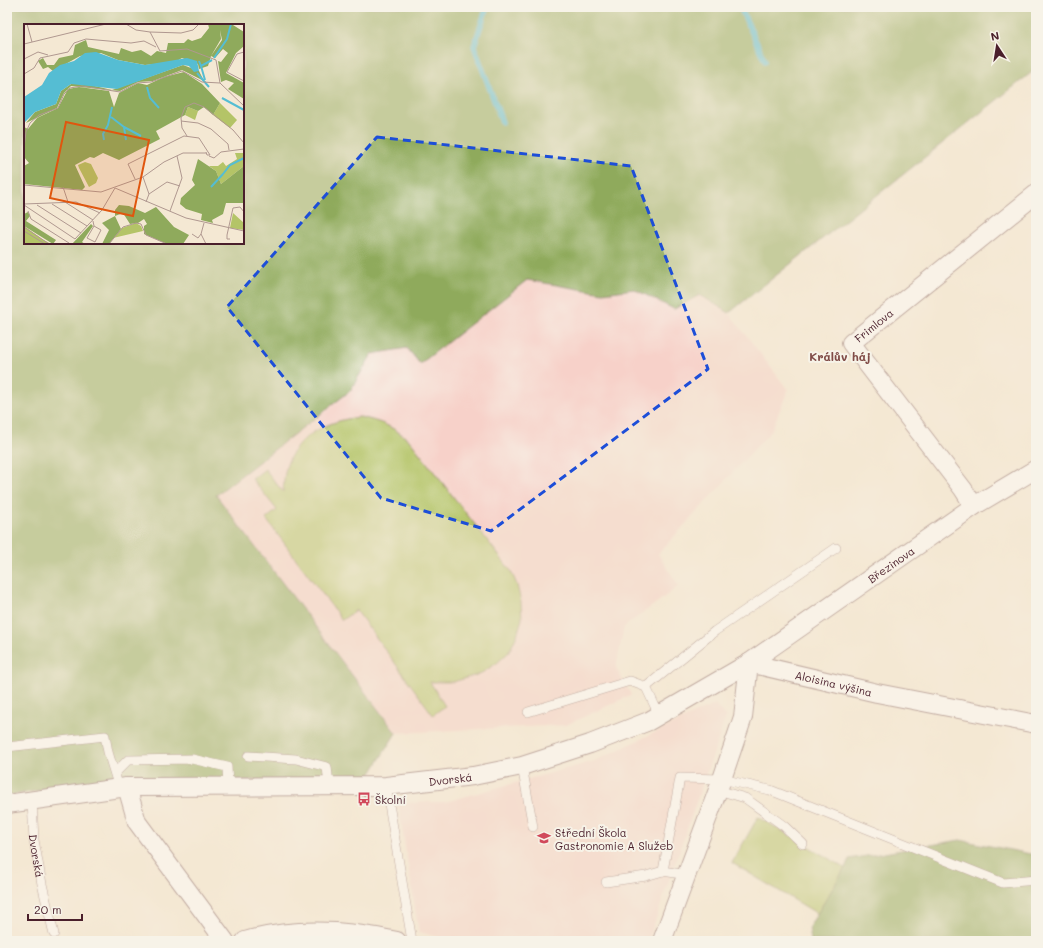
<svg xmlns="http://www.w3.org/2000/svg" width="1043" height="948" font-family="Mali,sans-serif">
<rect width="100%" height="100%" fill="#f7f3e8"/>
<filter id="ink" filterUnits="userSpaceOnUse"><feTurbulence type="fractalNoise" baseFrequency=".025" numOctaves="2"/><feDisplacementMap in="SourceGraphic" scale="8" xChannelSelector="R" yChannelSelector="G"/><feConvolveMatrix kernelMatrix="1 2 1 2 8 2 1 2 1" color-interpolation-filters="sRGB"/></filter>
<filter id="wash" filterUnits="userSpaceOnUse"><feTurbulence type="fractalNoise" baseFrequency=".012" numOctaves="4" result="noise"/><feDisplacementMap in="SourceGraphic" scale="16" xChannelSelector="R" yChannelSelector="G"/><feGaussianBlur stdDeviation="0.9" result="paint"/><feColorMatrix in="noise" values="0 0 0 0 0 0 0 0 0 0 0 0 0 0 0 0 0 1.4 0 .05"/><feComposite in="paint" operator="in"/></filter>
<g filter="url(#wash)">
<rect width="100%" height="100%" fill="#f4e8d3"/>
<g fill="#f7d1c9">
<path d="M527,280L603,293L634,289L674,309L700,295L729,313L788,390L771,431L658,554L679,586L624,627L616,668L631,695L566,725L396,733L215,495L350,391L372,354L407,348L420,363Z"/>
<path d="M715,704L726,717L648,941H455L419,932L398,803L445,802L595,761Z"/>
</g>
<g fill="#b4c467" stroke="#7f7249">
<path d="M360,417C382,422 392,426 410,441L511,571L517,585L521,602L522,619L517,635L509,652L497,663L480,674L453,682H430L445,706L433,715L356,610L342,620L266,519L277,510L252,479L265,469L283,492C284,482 284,471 288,462C300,433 331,420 360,417Z"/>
<path d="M758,817L845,868L818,914L732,863Z"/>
</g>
<g fill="#8faa5c" stroke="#6c6444" fill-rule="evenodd">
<path d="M7,7H1036V69L729,313L700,295L674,309L634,289L603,293L527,280L420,364L407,348L372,354L350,391L216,495L396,733L368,778L132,782L102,780L7,796ZM25,25H243V243H25Z"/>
<path d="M960,840L1036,855V941H811L809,927L845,868L849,859Z"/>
</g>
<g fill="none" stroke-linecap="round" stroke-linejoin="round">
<g stroke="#55bdd3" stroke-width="5.5">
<path d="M487,7L474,46L502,122"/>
<path d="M740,7L765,61"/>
</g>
</g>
</g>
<g filter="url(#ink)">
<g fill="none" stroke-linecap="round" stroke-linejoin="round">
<g stroke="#866566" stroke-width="10">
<g id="service">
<path d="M646,687L715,631L836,548"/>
<path d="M646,687L659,715"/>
<path d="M528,712L630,681L646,687"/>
<path d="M7,747L105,736L108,752L119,788"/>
<path d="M248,756L296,759L327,767L329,785"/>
<path d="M522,766L533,827"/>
<path d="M115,773L128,760L192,759L227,767L228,786"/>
<path d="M386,786L412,941"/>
<path d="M718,790L745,798L784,826L803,844"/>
<path id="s1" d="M32,801L34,840L42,884L54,934"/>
<path d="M687,875L663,871L680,778L722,779L770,790L1003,883L1036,880"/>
<path d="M606,882L646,876L663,871"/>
</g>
</g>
<g stroke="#866566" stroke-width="20">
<g id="minor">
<path id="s2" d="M974,506L963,489L851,343L1036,194"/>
<path id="s3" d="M749,663L877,693L1036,724"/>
<path d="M127,787L137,822L225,941"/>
<path id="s4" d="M7,804L127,787L386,786L473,776L522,766L590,744L649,721L749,663L974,506L1036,469"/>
<path d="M245,941C294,927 348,930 397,941"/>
<path d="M662,941L722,779L743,717L749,663"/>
</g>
</g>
<use href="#service" stroke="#fff" stroke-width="9"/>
<use href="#minor" stroke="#fff" stroke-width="18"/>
</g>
</g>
<path d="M0 0H1043V948H0ZM377,137L631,166L708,369L491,531L381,498L227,307Z" fill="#f4e8d3" fill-opacity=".55" fill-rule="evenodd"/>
<path fill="none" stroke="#1d4ed8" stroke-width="3" stroke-dasharray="8 5" stroke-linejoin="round" d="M377,137L631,166L708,369L491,531L381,498L227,307Z"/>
<defs>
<g id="bus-bare" transform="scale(1.08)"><path d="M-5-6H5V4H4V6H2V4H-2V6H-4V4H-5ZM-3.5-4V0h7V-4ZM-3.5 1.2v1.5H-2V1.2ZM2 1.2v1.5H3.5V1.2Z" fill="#d1495b" stroke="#f7f3e8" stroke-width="2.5" paint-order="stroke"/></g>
<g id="university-bare" transform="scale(1.08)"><path d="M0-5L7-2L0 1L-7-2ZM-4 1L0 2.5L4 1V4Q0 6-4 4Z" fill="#d1495b" stroke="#f7f3e8" stroke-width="2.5" paint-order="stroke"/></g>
</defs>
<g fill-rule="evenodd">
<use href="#bus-bare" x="364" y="799"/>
<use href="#university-bare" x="544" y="838"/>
</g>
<g text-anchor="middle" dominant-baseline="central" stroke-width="4" stroke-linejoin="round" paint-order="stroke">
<g font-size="11" fill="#4a1f2b" stroke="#f7f3e8">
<text stroke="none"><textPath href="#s2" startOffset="233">Frimlova</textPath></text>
<text stroke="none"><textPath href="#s4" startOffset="941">Březinova</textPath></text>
<text stroke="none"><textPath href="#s3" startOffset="87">Aloisina výšina</textPath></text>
<text stroke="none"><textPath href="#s4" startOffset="445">Dvorská</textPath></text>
<text stroke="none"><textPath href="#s1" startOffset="55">Dvorská</textPath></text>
</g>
<g font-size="11" fill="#4a1f2b" stroke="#f7f3e8" text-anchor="start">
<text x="375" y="799">Školní</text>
<text x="555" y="832">Střední Škola<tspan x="555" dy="13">Gastronomie A Služeb</tspan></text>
</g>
<g font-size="12" font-weight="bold" fill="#814c48" stroke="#f7f3e8">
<text x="840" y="356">Králův háj</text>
</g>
</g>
<g transform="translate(24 24)">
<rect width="220" height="220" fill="#f4e8d3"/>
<path d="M196,79L213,96L206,104L189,91ZM164,83L174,87L171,96L161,91ZM211,129H220V142L197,160L192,147L185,142H194L199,138L202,142L213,135ZM61,138L67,140L74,154L72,159L65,163L55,144L54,141ZM209,189L220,199V206L206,204ZM112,199L117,202L119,207L89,214L98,204ZM0,202L18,215L27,220H0Z" fill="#b4c467"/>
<path d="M184,0L209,1L220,8V22L212,29L202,49L220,59V75L204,65L210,59L202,56L197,58L194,37L197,38L204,29L199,25L191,34L187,32L198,16L196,6L197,15L187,32L184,42L175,45L174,40L158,34L151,38L121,41L94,36L77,29L56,32L29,47L24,43L19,45L14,37L19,34L23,41H30L35,34L49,31L51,21L62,16L64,23L95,30L97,24L108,28L117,26L127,32L133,27L142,29L144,19H160L164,15L168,17L177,14L185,4ZM159,41L175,47L180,57L158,46L129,57L114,58L96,67L47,62L40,69L33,84L2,99L11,88L32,80L37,67L47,60H62L88,66ZM160,48L178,60L196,79L189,91L180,83L174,87L164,83L161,91L132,107L136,115L95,136L79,129L70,134L66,133L51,141L61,163L58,166L0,160V142L5,139L0,133V103L4,105L13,94L34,84L44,65L55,63L85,67L90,83L95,69L114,59L123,61L140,53ZM174,135L192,147L197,160L220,142V179H202L199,190L188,196L189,199L177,196L178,190L162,185L156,180L157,174L171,161L168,156ZM95,181L105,182L121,189L132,183L150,203L165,211L159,220H143L120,210V202L123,200L120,195L114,199L106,200L99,189L91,192L97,205L85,220H78L85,206L78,199L91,192V186ZM4,188L6,192L2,197L32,216L29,220L0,202V190ZM67,200L69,202L58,218L61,220H48Z" fill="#8faa5c"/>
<path d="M72,28L94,36L121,41L163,34L173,37L175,47L170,48L165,42L159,41L93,65L47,60L37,67L32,80L11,88L0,99V73L18,61L25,49L36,41L50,37L61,29Z" fill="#55bdd3"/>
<path fill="none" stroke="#55bdd3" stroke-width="2" d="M190,34L203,15L207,0M175,37L177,42L188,36M177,42L181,56M173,49L185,63M123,63L126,74L135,84M198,74L220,86M87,93L100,103L102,116M100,103L117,112M80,116L79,110L84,101L88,83M199,150L206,141L220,134M187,163L199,150"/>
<path fill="none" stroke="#b09890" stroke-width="1" d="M3,0L8,18M102,0L112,6L126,8L157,9L169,6L175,0M126,8L136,27L163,25L192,36L196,59L220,82M0,20L82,0M220,28L213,30L203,48L220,57M0,35L14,28L24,31M0,50L10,44L16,34L44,28L50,19L62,15L107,19L120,17L132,23M157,97L174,99L187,105L204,120L205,126M163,112L158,104L157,94L161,83L170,79L180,83L209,106L220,119M0,124L2,108L6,99L15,91L34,84L40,70L46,64L58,62L96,68L113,59L127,58L158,47L178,58L196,59M185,132L190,134L197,128L220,125M119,153L125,170L122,178M111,155L104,140L160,112L175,114L186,131H183L182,128M0,161L77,168L119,153L140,138L159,129H182M39,163L44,178M91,164L162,194L220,207M125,170L143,158L156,162M41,178L69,196M0,180L52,178L76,189M28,180L63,202M0,181L51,215L78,186L91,164M13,181L57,209M4,187L7,195L45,219M146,187L158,154L153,132M69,197L70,202L77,206L71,218L63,214L70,202M180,199L177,210L182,220M0,203L25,220M0,207L21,220M168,210L174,214L177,210M206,215H203V211L209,184L216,183L220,188M85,220L99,203L112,199L117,200L122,211L143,220"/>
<path fill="#e0560e" fill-opacity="0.15" stroke="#e0560e" stroke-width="2" d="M42,98L125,116L109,192L26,174Z"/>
<rect width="220" height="220" fill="none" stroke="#4a1f2b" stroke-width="2"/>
</g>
<rect width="1043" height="948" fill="none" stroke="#f7f3e8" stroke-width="24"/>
<g transform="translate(997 46) rotate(348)" stroke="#f7f3e8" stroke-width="3" paint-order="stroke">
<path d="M0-3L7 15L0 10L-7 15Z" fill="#4a1f2b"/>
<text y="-6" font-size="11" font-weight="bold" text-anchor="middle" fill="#4a1f2b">N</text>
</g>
<path d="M28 914v6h54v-6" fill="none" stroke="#4a1f2b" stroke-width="2"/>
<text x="34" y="914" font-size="12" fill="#4a1f2b" stroke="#f7f3e8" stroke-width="3" paint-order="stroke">20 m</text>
</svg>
